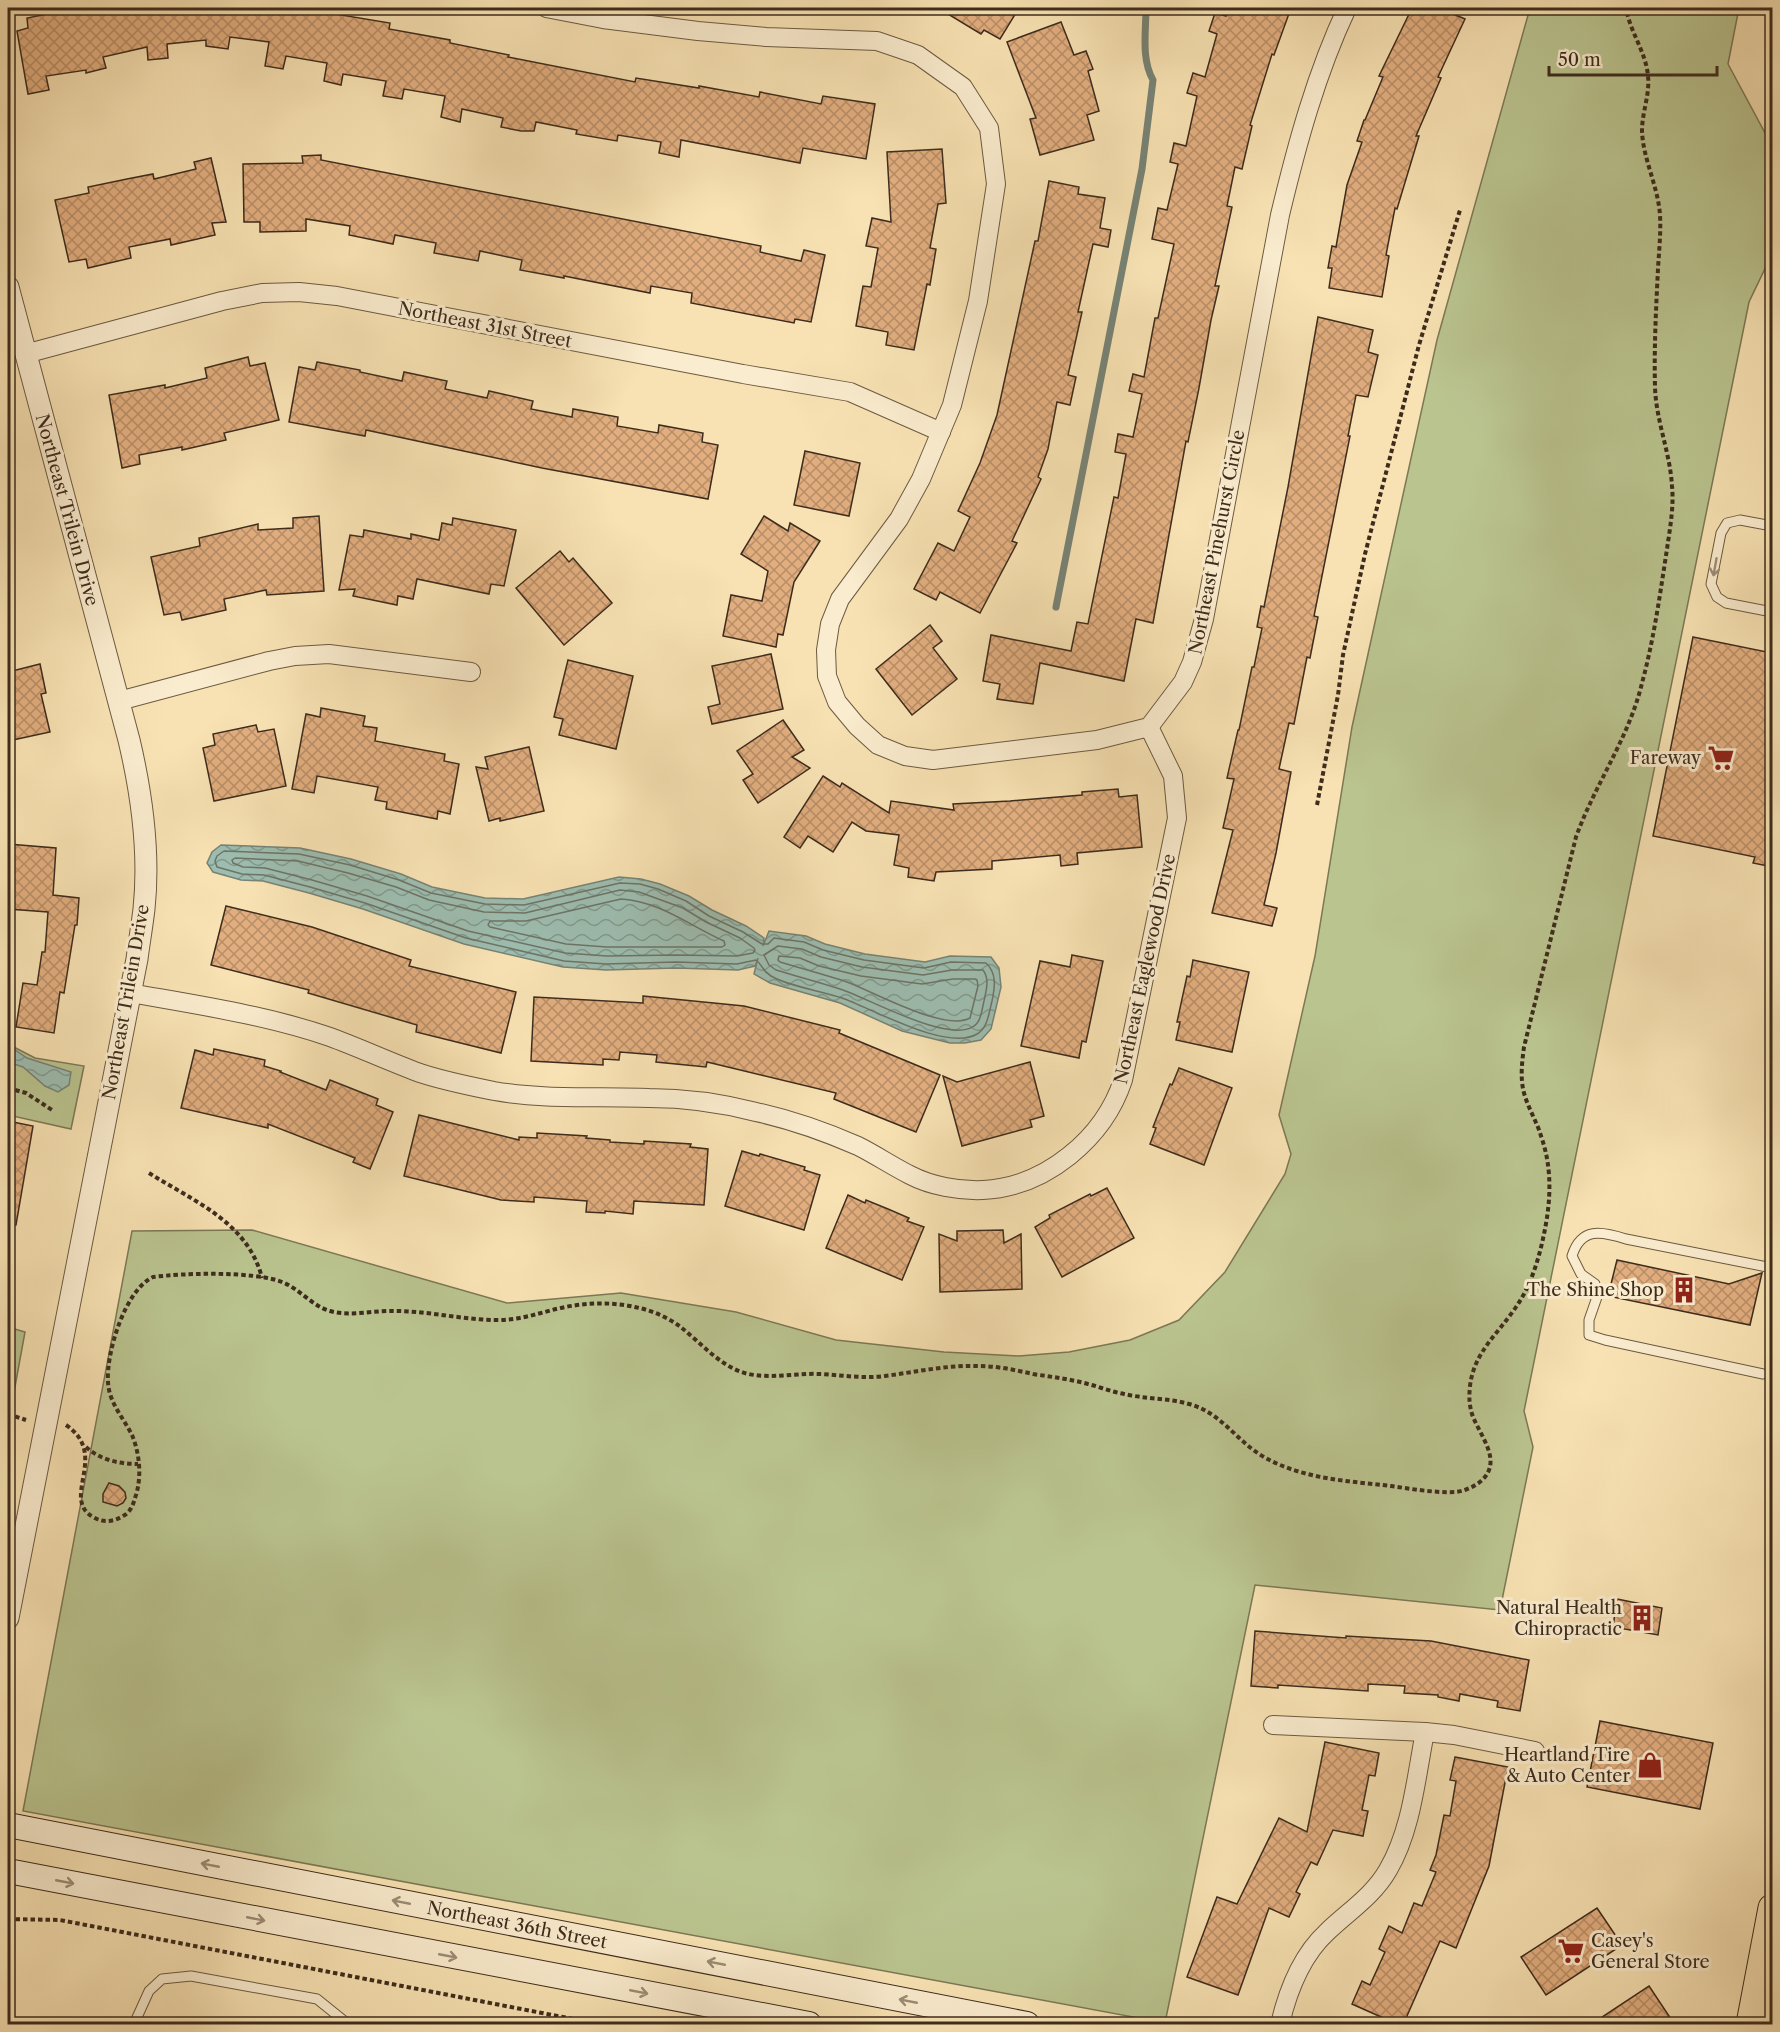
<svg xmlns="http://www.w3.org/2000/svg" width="1780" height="2032" font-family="'Libre Caslon Text',serif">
<defs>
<pattern id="water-waves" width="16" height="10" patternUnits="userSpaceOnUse" patternTransform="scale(1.5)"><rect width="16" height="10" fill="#9dbdb0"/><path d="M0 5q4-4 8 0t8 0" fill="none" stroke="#819a8f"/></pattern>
<pattern id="building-cross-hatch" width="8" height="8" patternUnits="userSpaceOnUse" patternTransform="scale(1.5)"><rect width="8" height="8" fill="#e2ae7f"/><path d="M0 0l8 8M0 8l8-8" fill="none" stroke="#b88e67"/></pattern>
</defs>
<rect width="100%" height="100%" fill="#f8e2b3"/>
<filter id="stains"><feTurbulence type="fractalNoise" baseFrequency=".00333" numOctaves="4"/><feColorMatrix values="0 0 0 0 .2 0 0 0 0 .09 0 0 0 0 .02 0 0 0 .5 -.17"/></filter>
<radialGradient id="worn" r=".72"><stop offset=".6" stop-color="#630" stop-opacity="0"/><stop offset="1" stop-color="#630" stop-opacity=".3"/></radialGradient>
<g fill="#bac48f" stroke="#7c7856" stroke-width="1.5">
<path d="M1530,8H1739L1728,64L1772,146V254L1749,302L1524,1411L1533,1447L1500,1610L1255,1585L1165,2023L23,1811L132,1231L252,1230L507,1303L621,1293L736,1312L836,1340L944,1352L1019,1356L1069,1352L1130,1340L1179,1320L1225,1272L1285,1174L1291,1154L1279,1115L1315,956L1352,727L1437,340Z"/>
<path d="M8,1044L35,1058L84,1066L71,1129L8,1115Z"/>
<path d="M8,1327L25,1332L8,1425Z"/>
</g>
<g fill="url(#water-waves)" stroke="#778375" stroke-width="1.5">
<path d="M221,845L300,848L351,859L401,874L432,887L485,898L523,899L619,877L641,879L660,884L689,896L712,910L746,926L764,938L763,946L769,931L806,936L825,944L865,954L925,962L950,956L991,957L999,968L1001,987L991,1029L981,1040L965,1043H950L902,1031L840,1003L770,983L754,974L758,958L755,966L738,970L676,968L606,970L563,967L464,944L363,909L309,893L263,881L241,880L213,872L207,863L212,852Z"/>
<path d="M8,1045L27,1058L71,1072L69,1085L58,1092L45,1086L23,1067L8,1062Z"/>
</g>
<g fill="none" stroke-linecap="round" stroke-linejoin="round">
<g stroke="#6d7466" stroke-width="1.5">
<path d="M224,851L299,854L350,865L399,880L431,893L485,904L524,905L620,883L640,884L658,889L686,901L709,916L743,932L762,944H768L774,938L804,942L823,950L864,960L924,968L951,962L986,963C997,973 995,987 992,1001C989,1012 988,1028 977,1034C947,1052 871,1008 842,998C822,991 787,986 771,976C761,970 763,965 756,960L737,964L676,962L606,964L564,961L466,938L365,903L310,887L264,875L242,874L217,867L215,861L217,856Z"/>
<path d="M235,858L298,861L348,873L396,887L429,900L484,912L525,913L620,890L639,892L683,908L706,922L740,938L754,948L755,950L753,953L737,956L676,955L607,956L565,953L468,931L367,896L312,880L265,868L243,867L233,863L232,860Z"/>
<path d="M621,899C662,902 688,925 724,941L725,945L722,947H607L566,944L490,927L488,925L490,921H526Z"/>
<path d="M778,946L802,949L821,957L862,967L923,975L952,970H983C990,979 986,991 984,1001C982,1009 981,1022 974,1026C950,1044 869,999 843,990C821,983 799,977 776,970L769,965L764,955Z"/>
<path d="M779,956L800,958L819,966L861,976L922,984L953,979H975L977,980L978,986L970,1018C945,1032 874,992 847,982C826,975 803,969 780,962L778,960Z"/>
</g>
<path stroke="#778375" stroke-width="7" d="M1056,607L1142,169L1153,80C1141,59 1146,31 1146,8"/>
</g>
<g fill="url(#building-cross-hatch)" stroke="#3d2c1d" stroke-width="1.5">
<path d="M71,8H330L329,13L390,23L389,29L450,40V43L509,55L508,57L635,82L636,78L699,88V86L759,97L760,92L821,104L823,96L875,104L866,159L803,148L800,163L681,140L679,157L659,153L661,142L618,135L617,141L576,134L577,130L536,122L534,131H521L501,127L503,118L462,109L460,122L441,117L445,96L404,89L402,99L383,96L386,81L343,74L341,85L324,81L327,63L286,56L283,69L265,66L269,42L230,37L228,49L206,46V40L167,44L168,58L148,60L147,47L103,57L106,68L86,73V70L46,76L49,90L28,94L17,31L28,28L27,18L72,9Z"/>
<path d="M938,8H1019L1000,39L984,30L981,34Z"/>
<path d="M1229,8H1291L1274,55L1272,54L1250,125L1252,126L1242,169L1235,167L1227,206L1232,207L1215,286H1219L1211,320L1199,388L1188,442L1186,441L1153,623L1136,619L1124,681L1040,663L1033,704L997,699L1000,684L983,681L991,635L1071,651L1077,622L1088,624L1114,497L1118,498L1126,454L1115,452L1118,434L1133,437L1142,394L1129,391L1133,374L1144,377L1155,318H1158L1174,244L1152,239L1158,208L1167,210L1178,164L1170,162L1174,143L1186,146L1197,96L1187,93L1193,73L1205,77L1217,34L1209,31L1215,13L1226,16Z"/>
<path d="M1412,8H1439L1465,19L1438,77L1441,78L1416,136H1419L1397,209L1395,208L1386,255L1389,256L1382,297L1329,288L1332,268H1328L1332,246L1336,247L1347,185L1362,142L1357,141L1364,120H1365L1383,77L1379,76Z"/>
<path d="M1061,22L1074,55L1086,51L1093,69L1088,71L1099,111L1087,115L1094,140L1040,155L1030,119L1036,118L1007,42Z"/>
<path d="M942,149L946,203L938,204L930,248L936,249L930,285L927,284L914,350L886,345L888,332L856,326L863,286L871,287L878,248L866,246L872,218L891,222L887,152Z"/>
<path d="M321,155V160L761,246L760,252L801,261L804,250L825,255L811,322L795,319L794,323L691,303L692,293L651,286L650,293L564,276V278L520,270L522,260L480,251L478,261L434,253L436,243L395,235L393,244L349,235L350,226L306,219V231L260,232V222H244L243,164L303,163L302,156Z"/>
<path d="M211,158L226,222L212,223L215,235L171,245L170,239L129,247L131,258L88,268L86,259L69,262L55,200L89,193L88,187L127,179L153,174L154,179L196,169L194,162Z"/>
<path d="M1049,181L1079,187L1078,194L1105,198L1100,228L1111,230L1108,247L1093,244L1078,312H1082L1068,375L1076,377L1070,405L1057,402L1048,449L1038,477L1041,479L1012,541L1017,543L980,613L940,592L936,600L914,589L938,543L954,551L970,517L958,511L980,463L997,415L1035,241H1038Z"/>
<path d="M1318,317L1373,330L1368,352L1378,355L1368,397L1356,395L1348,436H1350L1314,616L1318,617L1310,658L1307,657L1294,724L1289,723L1279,769L1291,772L1276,853L1264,905L1277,908L1272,926L1212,913L1233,830L1223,828L1234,779L1227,778L1238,730H1239L1252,667H1254L1262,628L1257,627L1261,606L1264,607L1288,487Z"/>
<path d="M248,357L250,366L265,363L279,420L224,433L226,440L182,450V447L139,455L140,464L122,468L109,395L165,385V388L207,378L205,368Z"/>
<path d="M317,362L360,370V372L402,381L404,372L447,381L445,389L487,398L489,391L533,401L531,409L572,417L573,409L618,417L617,426L658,433L659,425L703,433L702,442L718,445L708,499L542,468L366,430L365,436L289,422L299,367L315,370Z"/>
<path d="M805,451L860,463L849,516L794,505Z"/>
<path d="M319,516L324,591L267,595L266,590L224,599L226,610L182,620L180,612L164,615L151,557L200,546L199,538L258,524V530L293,528V518Z"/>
<path d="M764,516L788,531L790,523L820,541L794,582L783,635L778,634L776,647L723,636L731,595L762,601L768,571L741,554Z"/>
<path d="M453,518L516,530L504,586L491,584L489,594L417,579L413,599L398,596L397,605L353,596L355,589L339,590L350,535L363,537L364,530L411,539V534L439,540L442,523L452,525Z"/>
<path d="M560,551L569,562L573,558L612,603L564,645L516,588Z"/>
<path d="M930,625L942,641L933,648L957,679L912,715L876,669Z"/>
<path d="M1693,637L1772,653L1767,679L1773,680V867L1753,863L1755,857L1653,836Z"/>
<path d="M771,654L783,709L712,724L708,707L720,704L712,666Z"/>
<path d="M568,660L633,676L616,749L559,735L563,719L554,717Z"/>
<path d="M40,664L46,693L41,694L50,732L8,741V672Z"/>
<path d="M321,708L365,716L363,726L377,728L375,741L445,754L444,761L459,764L450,814L438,811L437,819L386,809L387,802L375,800L378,787L317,776L314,793L292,789L306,714L320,717Z"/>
<path d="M783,720L804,750L792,757L810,768L758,803L743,780L753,774L737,751Z"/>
<path d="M256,725L258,732L274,729L286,786L214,801L203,748L215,745L213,734Z"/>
<path d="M529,747L544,811L500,821V818L489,821L476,767L488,769L485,757Z"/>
<path d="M823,776L840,787L842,783L889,813L891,801L954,810L953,804L1010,801L1082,795V792L1118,789L1119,797L1137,795L1142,847L1077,853L1078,864L1061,866L1060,855L992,861V869L936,872L934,881L908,877L909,868L894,865L899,835L866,831L852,822L833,852L808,836L800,848L784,837Z"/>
<path d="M8,844L56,848L53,895L79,898L77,925H75L64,993L60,992L54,1033L16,1027L23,983L37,985L42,952H45L48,912L8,909Z"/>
<path d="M226,906L312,927L411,960L409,966L516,992L501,1053L416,1032L417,1025L308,993L309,990L211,965Z"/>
<path d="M1072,955L1103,961L1086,1042L1082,1041L1079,1058L1021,1046L1040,961L1070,967Z"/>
<path d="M1193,960L1249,972L1232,1052L1176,1040L1180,1022H1177L1187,976L1190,977Z"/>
<path d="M643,996L744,1006L840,1030L839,1033L940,1075L916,1132L834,1099L836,1093L707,1062L706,1067L656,1062L657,1055L620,1052L619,1060L603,1059V1065L531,1061L534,997L643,1003Z"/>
<path d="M214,1049L265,1060L264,1066L281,1071L280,1072L326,1090L330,1080L378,1099L376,1105L393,1112L370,1169L353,1162L355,1158L268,1124V1128L181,1108L195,1050L213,1055Z"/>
<path d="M1030,1062L1044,1116L1030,1120L1032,1127L962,1146L943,1076L957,1082Z"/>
<path d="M1179,1068L1232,1088L1204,1165L1150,1144L1156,1128L1153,1127L1170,1084L1172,1085Z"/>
<path d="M419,1115L519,1140V1137L537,1138V1133L587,1136L586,1138L610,1140V1142L644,1144V1141L691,1144L690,1147L708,1149L704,1205L634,1201L633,1214L605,1211V1213L586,1212L587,1201L534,1197V1202L501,1200L404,1176Z"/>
<path d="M8,1121L33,1126L16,1225L8,1224Z"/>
<path d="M742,1151L759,1156L760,1154L805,1167L804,1170L820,1175L804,1230L725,1206Z"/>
<path d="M1107,1188L1134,1238L1062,1277L1035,1227L1050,1218L1049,1215L1090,1194L1091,1196Z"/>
<path d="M848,1195L865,1203L866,1200L888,1209L909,1218L907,1221L924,1227L902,1280L826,1248Z"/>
<path d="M1003,1230L1004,1243L1021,1234L1022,1289L940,1292L939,1234L957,1241V1231Z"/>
<path d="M1617,1260L1729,1284L1762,1273L1750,1325L1608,1296Z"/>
<path d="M109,1483L119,1486L125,1492L126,1498L123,1503L117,1506L103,1502V1494Z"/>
<path d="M1617,1599L1662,1608L1658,1635L1613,1627Z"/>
<path d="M1255,1631L1346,1638V1636L1431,1641L1529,1660L1520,1711L1497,1707L1498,1701L1460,1694L1459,1701L1438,1697V1695L1404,1693L1405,1686L1368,1684V1691L1278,1685V1688L1251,1686Z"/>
<path d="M1600,1721L1713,1743L1700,1809L1587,1787Z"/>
<path d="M1325,1742L1379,1753L1375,1776L1369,1775L1362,1810L1368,1811L1363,1836L1333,1830L1317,1865L1311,1862L1296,1892L1300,1894L1289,1917L1269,1908L1238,1995L1187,1977L1217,1897L1237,1904L1279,1818L1307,1832Z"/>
<path d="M1455,1757L1508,1767L1489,1866L1456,1948L1440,1941L1403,2025H1399L1352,2004L1362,1981L1370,1985L1385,1952L1379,1949L1389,1926L1402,1933L1414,1903L1422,1906L1436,1872L1430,1870L1436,1855L1444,1815L1450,1816L1456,1781L1450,1780Z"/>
<path d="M1597,1908L1622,1945L1546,1995L1521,1957Z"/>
<path d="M1649,1986L1675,2025H1590Z"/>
</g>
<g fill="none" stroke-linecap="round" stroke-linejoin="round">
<g stroke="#6c5a42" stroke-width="11">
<g id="service">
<path d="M1772,526L1740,520L1727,523L1721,533L1711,584L1717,597L1726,603L1772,612"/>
<path d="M1763,1374L1605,1340L1589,1335V1320L1597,1297L1595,1284L1581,1274L1572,1256C1581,1227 1601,1231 1626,1239L1772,1268"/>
<path d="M8,1532L24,1533"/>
<path d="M134,2024L149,1991L162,1979L191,1976L317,1999L348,2024"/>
</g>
</g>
<g stroke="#6c5a42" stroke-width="20">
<g id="minor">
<path d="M546,8L603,19L698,31L766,37L877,41L918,55L963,87L989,128L996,184L978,301L952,405L921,479L899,519L840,599L830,624L826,650L827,676L837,702L857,726L878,745L905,756L933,760L1097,740L1149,727L1183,682L1192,662L1204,619L1280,215C1297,144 1316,74 1347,8"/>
<path d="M25,354L222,301L262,293L299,292L337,296L743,374L850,392L941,432"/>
<path d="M119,701L269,661L295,656L329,654L471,672"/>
<path d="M130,993C197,1005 266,1015 330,1037C360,1048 390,1062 420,1073C444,1081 469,1086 494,1091C546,1100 597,1096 649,1098C685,1098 721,1103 756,1112C788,1119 828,1133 858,1146C876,1155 892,1166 910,1175C931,1186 959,1191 983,1190C1046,1187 1104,1138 1123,1080L1177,818L1173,776L1149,727"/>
<path d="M1273,1725L1425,1732L1454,1735L1535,1751"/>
<path d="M1280,2024C1288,1990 1301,1956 1327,1932C1349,1911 1373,1896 1388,1870C1412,1829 1416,1777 1425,1732"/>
</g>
</g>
<g stroke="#6c5a42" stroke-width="23">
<path id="tertiary" d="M8,287L129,740C142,795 150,852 144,909C142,926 139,943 137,959L8,1618"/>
</g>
<g stroke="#3d2c1d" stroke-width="26">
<g id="secondary">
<path d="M8,1825L1027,2024"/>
<path d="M8,1871L809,2024"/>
</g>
</g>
<g stroke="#3d2c1d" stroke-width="29">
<path id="primary" d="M1750,2024L1772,1908"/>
</g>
<g stroke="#3d2c1d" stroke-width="4" stroke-dasharray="4.5 3" stroke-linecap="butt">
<path d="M1317,805L1338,695L1343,655L1365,554L1419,345L1460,210"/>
<path d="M8,1088L26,1093L52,1110"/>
<path d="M149,1173C193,1201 248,1222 262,1278"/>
<path d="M8,1414L26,1420"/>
<path d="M66,1425C110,1455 60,1498 93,1517C103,1523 113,1522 123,1516C130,1513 133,1505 135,1498C142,1479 140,1454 132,1435C123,1417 109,1403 108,1382C106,1353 125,1290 153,1277C184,1273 254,1271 282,1282C300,1289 312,1306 330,1311C351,1317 374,1310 395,1311C429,1311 463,1320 497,1320C517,1320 534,1315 552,1310C579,1303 608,1301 635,1307C650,1310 665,1316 678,1325C702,1343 724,1372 755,1375C776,1378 798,1373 820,1374C842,1375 863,1379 885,1376C916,1372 946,1365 978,1366C997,1366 1015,1370 1033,1374C1052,1377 1070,1379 1088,1384C1100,1387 1112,1392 1124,1394C1145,1399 1168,1398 1189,1404C1222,1413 1236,1441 1264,1457C1302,1479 1348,1481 1391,1486C1412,1489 1434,1493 1456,1492C1464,1491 1474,1487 1481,1481C1504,1461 1479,1435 1472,1414C1469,1404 1469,1396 1470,1386C1474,1352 1498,1334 1516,1307C1532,1284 1540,1255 1545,1229C1551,1198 1552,1167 1541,1136C1537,1122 1528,1108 1524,1093C1520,1078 1522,1062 1524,1047L1576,837C1595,784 1629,738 1642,683C1654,639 1660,594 1667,549C1670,528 1674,507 1672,486C1670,452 1656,421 1655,387C1654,348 1656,309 1658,269C1659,251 1661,233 1660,215C1658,186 1643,159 1642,131C1642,112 1650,95 1648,76C1646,52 1630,32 1626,8"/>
<path d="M86,1447C100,1460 120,1464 138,1464"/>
<path d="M8,1919L60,1920L599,2024"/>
</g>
<use href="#service" stroke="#faecce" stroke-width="9"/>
<use href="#minor" stroke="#faecce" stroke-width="18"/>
<use href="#tertiary" stroke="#faecce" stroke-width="21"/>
<use href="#secondary" stroke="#faecce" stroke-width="24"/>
<use href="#primary" stroke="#f8e2b3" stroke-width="27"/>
</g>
<defs><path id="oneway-shaft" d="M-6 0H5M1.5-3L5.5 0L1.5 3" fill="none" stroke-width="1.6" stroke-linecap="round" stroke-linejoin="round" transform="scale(1.5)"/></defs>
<g stroke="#9c8c76">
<use href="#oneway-shaft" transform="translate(1715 567) rotate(100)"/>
<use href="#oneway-shaft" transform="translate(210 1865) rotate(-169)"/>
<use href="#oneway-shaft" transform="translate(65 1882) rotate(11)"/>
<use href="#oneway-shaft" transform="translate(401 1902) rotate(-169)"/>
<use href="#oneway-shaft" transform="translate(256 1919) rotate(11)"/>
<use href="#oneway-shaft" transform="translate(448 1956) rotate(11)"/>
<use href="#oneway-shaft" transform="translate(716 1963) rotate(-169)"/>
<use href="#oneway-shaft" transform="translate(639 1992) rotate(11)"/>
<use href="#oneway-shaft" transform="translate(908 2001) rotate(-169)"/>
</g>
<defs>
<g id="supermarket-bare" transform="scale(2.07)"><path d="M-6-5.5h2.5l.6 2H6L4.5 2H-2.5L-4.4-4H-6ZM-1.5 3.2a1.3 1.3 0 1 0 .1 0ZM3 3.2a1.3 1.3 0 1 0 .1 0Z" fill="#8f2418" stroke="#faecce" stroke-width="2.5" paint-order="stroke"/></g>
<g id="building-bare" transform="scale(2.07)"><path d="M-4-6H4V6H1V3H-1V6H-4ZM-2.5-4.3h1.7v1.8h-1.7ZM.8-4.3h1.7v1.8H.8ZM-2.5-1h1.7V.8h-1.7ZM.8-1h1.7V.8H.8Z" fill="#8f2418" stroke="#faecce" stroke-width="2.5" paint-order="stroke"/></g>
<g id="shop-bare" transform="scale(2.07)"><path d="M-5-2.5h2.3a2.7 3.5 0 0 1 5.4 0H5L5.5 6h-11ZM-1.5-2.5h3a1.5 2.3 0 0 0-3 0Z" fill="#8f2418" stroke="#faecce" stroke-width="2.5" paint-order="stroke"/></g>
</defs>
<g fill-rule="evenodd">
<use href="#supermarket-bare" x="1721" y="758"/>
<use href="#building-bare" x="1684" y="1290"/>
<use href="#building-bare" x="1642" y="1618"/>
<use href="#shop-bare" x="1650" y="1765"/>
<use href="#supermarket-bare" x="1571" y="1951"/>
</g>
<g text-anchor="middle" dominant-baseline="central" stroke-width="6" stroke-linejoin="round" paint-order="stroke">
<g font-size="18" fill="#3d2c1d" stroke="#faecce">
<text transform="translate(485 325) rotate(11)">Northeast 31st Street</text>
<text transform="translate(67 510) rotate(75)">Northeast Trilein Drive</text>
<text transform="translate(1217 542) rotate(-79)">Northeast Pinehurst Circle</text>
<text transform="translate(1145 969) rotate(-78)">Northeast Eaglewood Drive</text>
<text transform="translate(126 1002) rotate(-80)">Northeast Trilein Drive</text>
<text transform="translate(517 1925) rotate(11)">Northeast 36th Street</text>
</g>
<g font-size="18" fill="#3d2c1d" stroke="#faecce" text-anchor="end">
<text x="1701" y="758">Fareway</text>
<text x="1664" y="1290">The Shine Shop</text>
<text x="1622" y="1608">Natural Health<tspan x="1622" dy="21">Chiropractic</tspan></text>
<text x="1630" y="1755">Heartland Tire<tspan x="1630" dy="21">&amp; Auto Center</tspan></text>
<text x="1591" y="1941" text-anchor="start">Casey's<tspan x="1591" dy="21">General Store</tspan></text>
</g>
</g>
<rect width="1780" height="2032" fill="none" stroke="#f8e2b3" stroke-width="30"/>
<rect x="9" y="9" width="1762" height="2014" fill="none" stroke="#3d2c1d" stroke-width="3"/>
<rect x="15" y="15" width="1750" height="2002" fill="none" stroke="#3d2c1d" stroke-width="1.5"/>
<path d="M1549 66v9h168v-9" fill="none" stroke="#3d2c1d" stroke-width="3"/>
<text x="1558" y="66" font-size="18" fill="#3d2c1d" stroke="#faecce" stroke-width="4.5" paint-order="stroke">50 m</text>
<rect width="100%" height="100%" filter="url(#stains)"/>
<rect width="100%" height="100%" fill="url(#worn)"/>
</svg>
